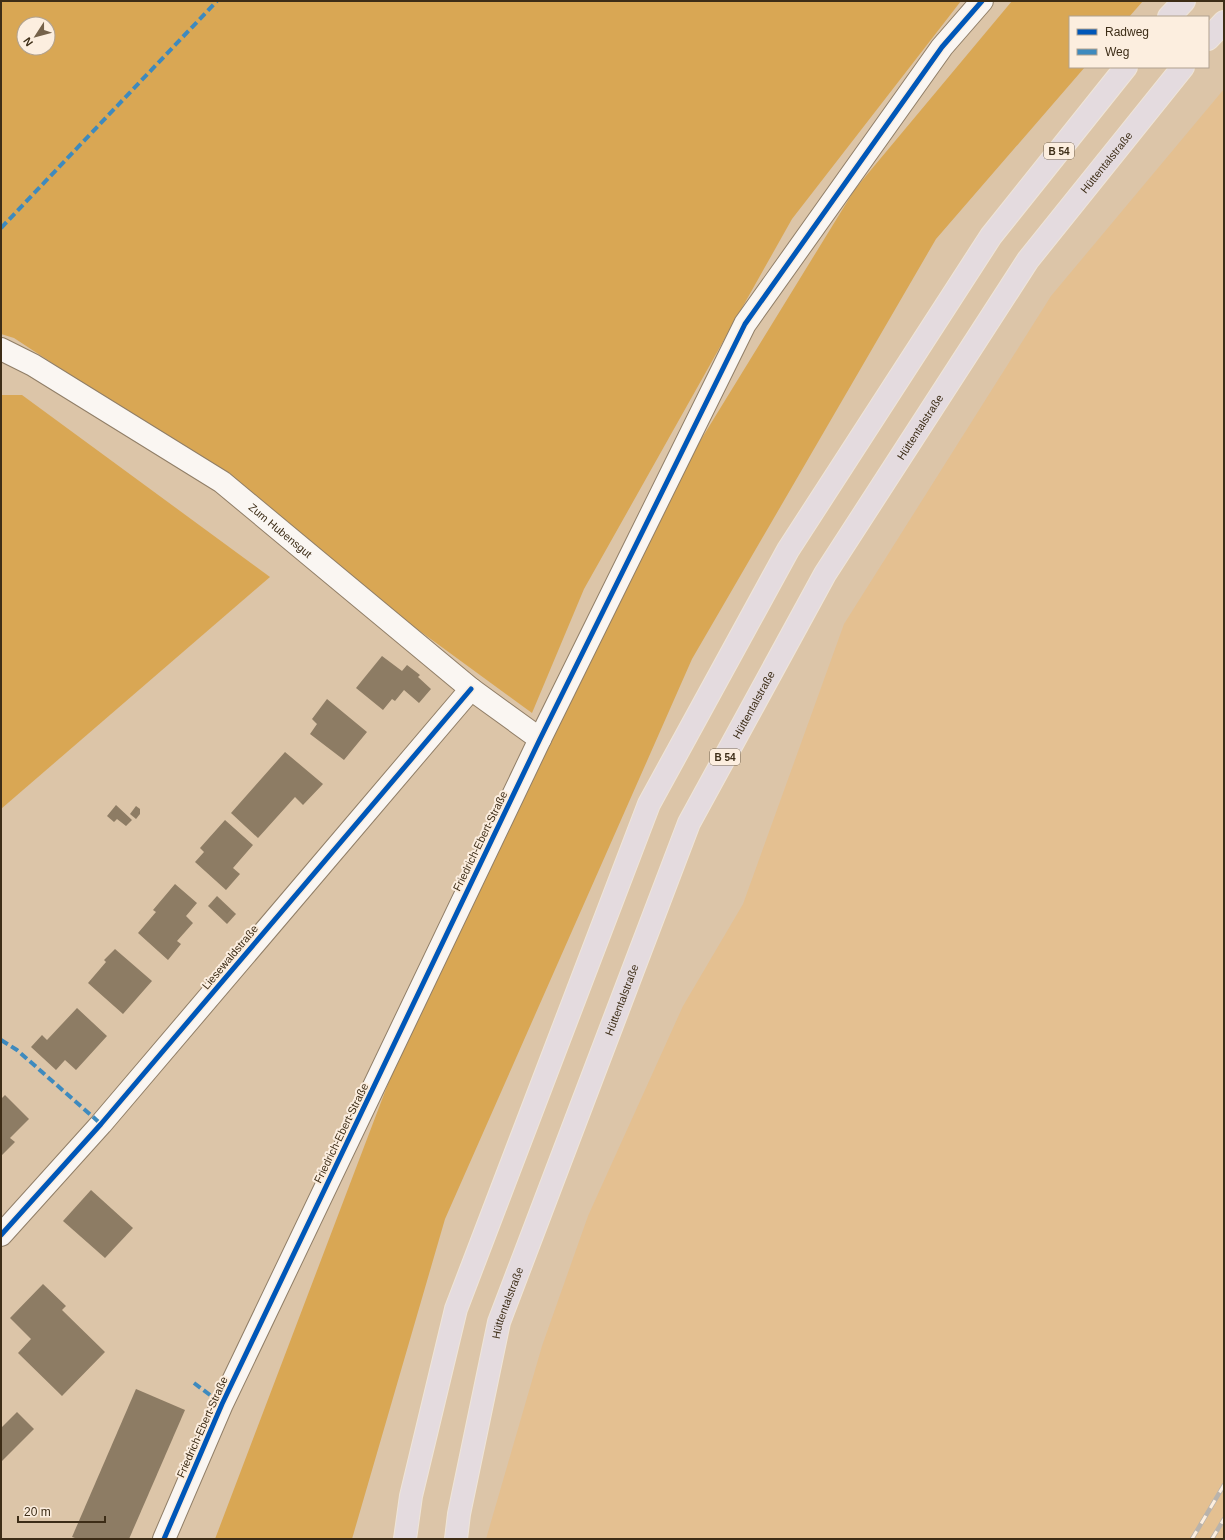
<svg xmlns="http://www.w3.org/2000/svg" width="1225" height="1540" font-family="Helvetica,sans-serif">
<rect width="100%" height="100%" fill="#dcc5a8"/>
<path fill="#e4c091" d="M1224,89V1539H486L542,1346L588,1216L683,1006L743,904L844,624L1051,296Z"/>
<g fill="#d9a754" fill-rule="evenodd">
<path d="M1,1H961L792,219L584,589L532,713L387,607L214,469L14,338L1,334ZM24,24H48V48H24Z"/>
<path d="M1012,1H1143L1129,17H1070V67H1085L936,239L692,659L445,1219L352,1539H215L405,1039L670,490L855,189Z"/>
<path d="M1,395H22L270,577L1,809Z"/>
</g>
<g fill="#8d7c64">
<path d="M382,656L402,671L407,665L420,675L418,677L431,689L419,703L404,690L395,701L392,699L383,710L356,688Z"/>
<path d="M327,699L367,732L344,760L310,734L317,724L312,719Z"/>
<path d="M285,752L323,784L303,805L295,797L258,838L231,813Z"/>
<path d="M116,805L132,820L126,826L117,819L114,822L107,816Z"/>
<path d="M136,806L140,809V814L136,819L130,814Z"/>
<path d="M225,820L253,845L233,868L240,874L226,890L195,862L204,852L200,848Z"/>
<path d="M175,884L197,903L186,916L193,923L177,941L181,944L168,960L138,933L156,912L153,910Z"/>
<path d="M217,896L236,914L227,924L208,906Z"/>
<path d="M115,949L152,981L123,1014L88,983L106,962L104,960Z"/>
<path d="M77,1008L107,1036L76,1070L65,1060L56,1070L31,1047L42,1035L47,1040Z"/>
<path d="M5,1095L29,1119L10,1138L15,1142L2,1155L1,1154V1099Z"/>
<path d="M91,1190L133,1228L105,1258L63,1221Z"/>
<path d="M43,1284L66,1306L62,1310L105,1352L62,1396L18,1353L31,1339L10,1318Z"/>
<path d="M136,1389L185,1410L129,1539H78L72,1537Z"/>
<path d="M17,1412L34,1429L1,1462V1428Z"/>
</g>
<g fill="none" stroke-linecap="round" stroke-linejoin="round">
<g stroke="#907e67" stroke-width="24">
<g id="minor">
<path id="s1" d="M1,349L33,365L222,482L471,689L540,739"/>
<path d="M1,1235L101,1124L471,689"/>
<path d="M164,1539L222,1404L540,739L745,324L942,47L982,1"/>
</g>
</g>
<g stroke="#efe5d8" stroke-width="24">
<g id="highway">
<path d="M1169,17L1184,1"/>
<path d="M1208,39L1224,22"/>
<path d="M405,1539L411,1496L456,1309L649,804L788,550L991,236L1126,67"/>
<path id="s2" d="M456,1539L459,1514L499,1322L689,823L825,574L1028,260L1183,67"/>
</g>
</g>
<use href="#minor" stroke="#faf6f2" stroke-width="22"/>
<use href="#highway" stroke="#e4dbdf" stroke-width="22"/>
<g stroke="#b9b3ac" stroke-width="4.5">
<g id="rail">
<path d="M1192,1539L1224,1485"/>
<path d="M1212,1539L1224,1519"/>
</g>
</g>
<use href="#rail" stroke="#fceedf" stroke-width="3" stroke-dasharray="9" stroke-linecap="butt"/>
<g stroke="#3e8abe" stroke-width="4" stroke-dasharray="8 4" stroke-linecap="butt">
<path d="M1,228L217,1"/>
<path d="M1,1040L17,1050L101,1124"/>
<path d="M194,1383L222,1404"/>
</g>
<g stroke="#fceedf" stroke-width="8">
<g id="cycleway">
<path d="M1,1235L101,1124L471,689"/>
<path d="M164,1539L222,1404L540,739L745,324L942,47L982,1"/>
</g>
</g>
<use href="#cycleway" stroke="#0057b8" stroke-width="5"/>
</g>
<g text-anchor="middle" dominant-baseline="central" stroke-width="4" stroke-linejoin="round" paint-order="stroke">
<g fill="#fceedf" stroke="#766753" stroke-width="1">
<rect x="1044" y="143" width="30" height="16" rx="3"/>
<rect x="710" y="749" width="30" height="16" rx="3"/>
</g>
<g font-size="10" font-weight="bold" fill="#3d2d17">
<text x="1059" y="151">B 54</text>
<text x="725" y="757">B 54</text>
</g>
<g font-size="11" fill="#3d2d17" stroke="#fceedf">
<text stroke="none"><textPath href="#s2" startOffset="1538">Hüttentalstraße</textPath></text>
<text stroke="none"><textPath href="#s2" startOffset="1214">Hüttentalstraße</textPath></text>
<text stroke="none"><textPath href="#s1" startOffset="334">Zum Hubensgut</textPath></text>
<text stroke="none"><textPath href="#s2" startOffset="890">Hüttentalstraße</textPath></text>
<text transform="translate(480 841) rotate(-64)">Friedrich-Ebert-Straße</text>
<text transform="translate(230 957) rotate(-50)">Liesewaldstraße</text>
<text stroke="none"><textPath href="#s2" startOffset="566">Hüttentalstraße</textPath></text>
<text transform="translate(341 1133) rotate(-64)">Friedrich-Ebert-Straße</text>
<text stroke="none"><textPath href="#s2" startOffset="242">Hüttentalstraße</textPath></text>
<text transform="translate(202 1427) rotate(-66)">Friedrich-Ebert-Straße</text>
</g>
</g>
<rect width="1225" height="1540" fill="none" stroke="#3d2d17" stroke-width="4"/>
<rect x="1069" y="16" width="140" height="52" fill="#fceedf" stroke="#b0a18f"/>
<rect x="1077" y="29" width="20" height="6" fill="#0057b8" stroke="#b0a18f"/>
<text x="1105" y="36" font-size="12" fill="#3d2d17">Radweg</text>
<rect x="1077" y="49" width="20" height="6" fill="#3e8abe" stroke="#b0a18f"/>
<text x="1105" y="56" font-size="12" fill="#3d2d17">Weg</text>
<g transform="translate(36 36) rotate(234)"><circle r="19" fill="#fceedf" stroke="#b0a18f"/>
<path d="M0-3L7 15L0 10L-7 15Z" fill="#75624a"/>
<text y="-6" font-size="11" font-weight="bold" text-anchor="middle" fill="#3d2d17">N</text>
</g>
<path d="M18 1516v6h87v-6" fill="none" stroke="#3d2d17" stroke-width="2"/>
<text x="24" y="1516" font-size="12" fill="#3d2d17" stroke="#fceedf" stroke-width="3" paint-order="stroke">20 m</text>
</svg>
